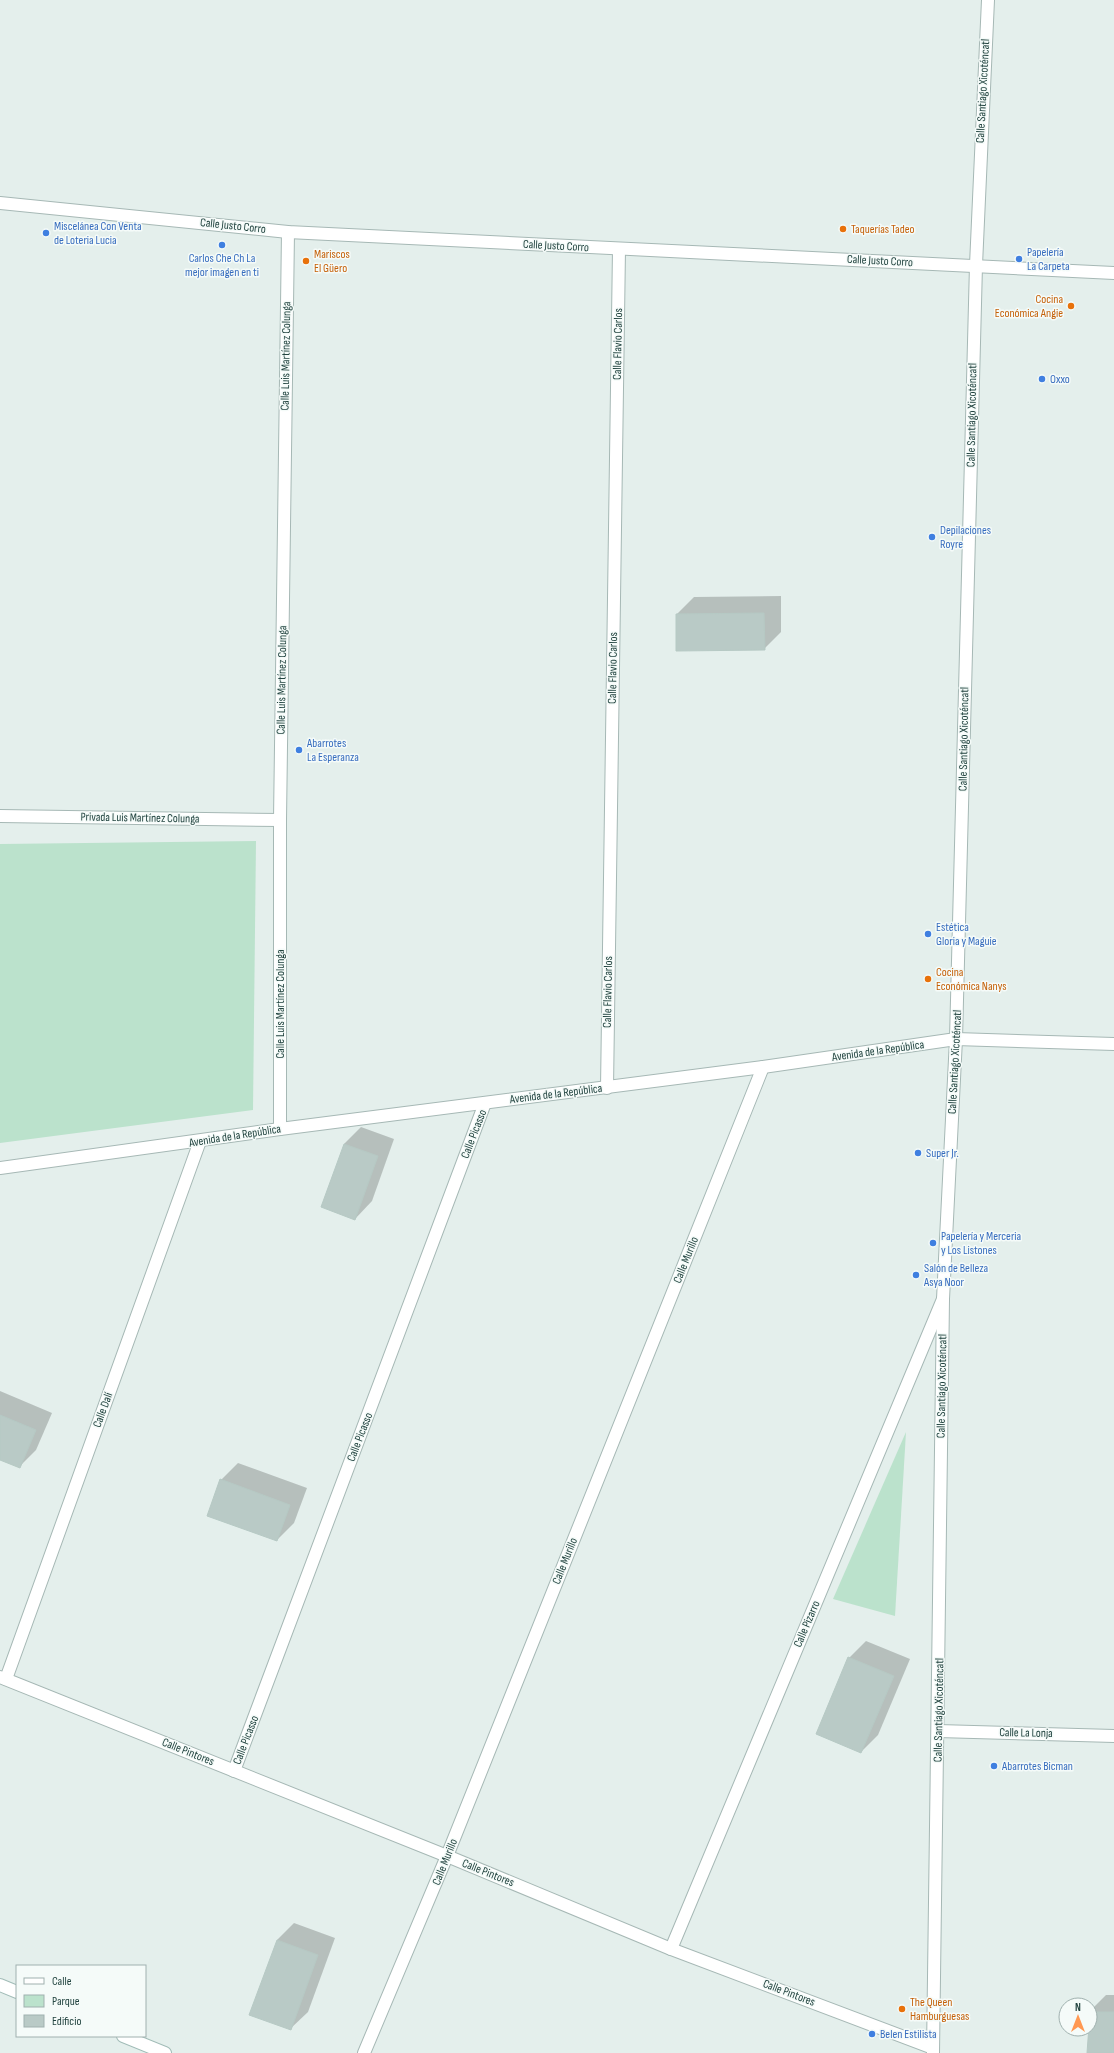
<svg xmlns="http://www.w3.org/2000/svg" width="1114" height="2053" font-family="'Sofia Sans Condensed',sans-serif">
<rect width="100%" height="100%" fill="#e4efec"/>
<g fill="#bbe2cc">
<path d="M256,841L253,1110L0,1143V844Z"/>
<path d="M906,1432L895,1616L833,1599Z"/>
</g>
<g fill="#0003">
<path d="M781,596V632L764,649L677,614L694,597Z"/>
<path d="M361,1127L394,1139L372,1201L355,1219L344,1144Z"/>
<path d="M0,1391L52,1413L36,1450L19,1467L0,1459Z"/>
<path d="M238,1463L307,1488L294,1523L277,1540L221,1480Z"/>
<path d="M866,1641L910,1659L878,1735L861,1752L849,1658Z"/>
<path d="M294,1923L335,1938L308,2012L290,2029L277,1940Z"/>
<path d="M1106,1995H1114V2053H1088L1090,2011Z"/>
</g>
<g fill="#b9cac6" stroke="#b6c9c4">
<path d="M764,613L765,650L676,651V614Z"/>
<path d="M344,1144L378,1156L355,1220L321,1207Z"/>
<path d="M0,1415L36,1430L20,1468L0,1460Z"/>
<path d="M220,1479L290,1505L277,1541L207,1516Z"/>
<path d="M848,1657L894,1676L861,1753L816,1734Z"/>
<path d="M277,1940L318,1955L291,2030L249,2015Z"/>
<path d="M1090,2012H1114V2053H1087Z"/>
</g>
<g fill="none" stroke-linecap="round" stroke-linejoin="round">
<g stroke="#a6b8b5" stroke-width="14">
<g id="minor">
<path d="M976,265L988,0"/>
<path d="M0,816L280,820"/>
<path d="M607,1088L619,249"/>
<path d="M280,1129V820L288,232"/>
<path d="M0,1168L280,1129L763,1067L956,1039L1114,1044"/>
<path d="M0,1677L447,1856L671,1949L933,2048"/>
<path d="M6,1679L200,1141"/>
<path d="M938,1731L1114,1736"/>
<path d="M234,1771L485,1103"/>
<path d="M671,1949L943,1299"/>
<path d="M364,2053L447,1856L763,1067"/>
</g>
</g>
<g stroke="#a6b8b5" stroke-width="14">
<g id="tertiary">
<path d="M0,203L288,232L1114,273"/>
<path d="M933,2053L943,1299L956,1039L976,265"/>
</g>
</g>
<g stroke="#a1bcb7" stroke-width="14">
<g id="secondary">
<path d="M0,1985L17,1992"/>
<path d="M123,2036L165,2053"/>
</g>
</g>
<use href="#minor" stroke="#fff" stroke-width="12"/>
<use href="#tertiary" stroke="#fff" stroke-width="12"/>
<use href="#secondary" stroke="#fff" stroke-width="12"/>
</g>
<g fill="#e8710a" stroke="#f5fbf9" stroke-width="1.5">
<circle cx="843" cy="229" r="4"/>
<circle cx="306" cy="261" r="4"/>
<circle cx="1071" cy="306" r="4"/>
<circle cx="928" cy="979" r="4"/>
<circle cx="902" cy="2009" r="4"/>
</g>
<g fill="#3f7fe0" stroke="#f5fbf9" stroke-width="1.5">
<circle cx="46" cy="233" r="4"/>
<circle cx="222" cy="245" r="4"/>
<circle cx="1019" cy="259" r="4"/>
<circle cx="1042" cy="379" r="4"/>
<circle cx="932" cy="537" r="4"/>
<circle cx="299" cy="750" r="4"/>
<circle cx="928" cy="934" r="4"/>
<circle cx="918" cy="1153" r="4"/>
<circle cx="933" cy="1243" r="4"/>
<circle cx="916" cy="1275" r="4"/>
<circle cx="994" cy="1766" r="4"/>
<circle cx="872" cy="2034" r="4"/>
</g>
<g text-anchor="middle" dominant-baseline="central" stroke-width="3" stroke-linejoin="round" paint-order="stroke">
<g font-size="12" fill="#21433f" stroke="#f5fbf9">
<text transform="translate(983 91) rotate(-87)">Calle Santiago Xicoténcatl</text>
<text transform="translate(233 226) rotate(6)">Calle Justo Corro</text>
<text transform="translate(556 246) rotate(3)">Calle Justo Corro</text>
<text transform="translate(880 261) rotate(3)">Calle Justo Corro</text>
<text transform="translate(618 344) rotate(-89)">Calle Flavio Carlos</text>
<text transform="translate(286 356) rotate(-89)">Calle Luis Martínez Colunga</text>
<text transform="translate(972 415) rotate(-89)">Calle Santiago Xicoténcatl</text>
<text transform="translate(613 668) rotate(-89)">Calle Flavio Carlos</text>
<text transform="translate(282 680) rotate(-89)">Calle Luis Martínez Colunga</text>
<text transform="translate(964 739) rotate(-89)">Calle Santiago Xicoténcatl</text>
<text transform="translate(140 818) rotate(1)">Privada Luis Martínez Colunga</text>
<text transform="translate(608 992) rotate(-89)">Calle Flavio Carlos</text>
<text transform="translate(280 1004) rotate(-90)">Calle Luis Martínez Colunga</text>
<text transform="translate(878 1051) rotate(-8)">Avenida de la República</text>
<text transform="translate(955 1062) rotate(-87)">Calle Santiago Xicoténcatl</text>
<text transform="translate(556 1094) rotate(-7)">Avenida de la República</text>
<text transform="translate(474 1134) rotate(-69)">Calle Picasso</text>
<text transform="translate(235 1136) rotate(-9)">Avenida de la República</text>
<text transform="translate(686 1260) rotate(-68)">Calle Murillo</text>
<text transform="translate(942 1386) rotate(-89)">Calle Santiago Xicoténcatl</text>
<text transform="translate(103 1410) rotate(-70)">Calle Dalí</text>
<text transform="translate(360 1437) rotate(-69)">Calle Picasso</text>
<text transform="translate(565 1561) rotate(-68)">Calle Murillo</text>
<text transform="translate(807 1624) rotate(-67)">Calle Pizarro</text>
<text transform="translate(939 1710) rotate(-89)">Calle Santiago Xicoténcatl</text>
<text transform="translate(1026 1733) rotate(1)">Calle La Lonja</text>
<text transform="translate(246 1740) rotate(-69)">Calle Picasso</text>
<text transform="translate(188 1752) rotate(22)">Calle Pintores</text>
<text transform="translate(445 1862) rotate(-68)">Calle Murillo</text>
<text transform="translate(488 1873) rotate(22)">Calle Pintores</text>
<text transform="translate(789 1993) rotate(21)">Calle Pintores</text>
</g>
<g font-size="12" fill="#366cbe" stroke="#f5fbf9" text-anchor="start">
<text x="54" y="226">Miscelánea Con Venta<tspan x="54" dy="14">de Loteria Lucia</tspan></text>
<text x="1027" y="252">Papelería<tspan x="1027" dy="14">La Carpeta</tspan></text>
<text x="222" y="258" text-anchor="middle">Carlos Che Ch La<tspan x="222" dy="14">mejor imagen en ti</tspan></text>
<text x="1050" y="379">Oxxo</text>
<text x="940" y="530">Depilaciones<tspan x="940" dy="14">Royre</tspan></text>
<text x="307" y="743">Abarrotes<tspan x="307" dy="14">La Esperanza</tspan></text>
<text x="936" y="927">Estética<tspan x="936" dy="14">Gloria y Maguie</tspan></text>
<text x="926" y="1153">Super Jr.</text>
<text x="941" y="1236">Papelería y Merceria<tspan x="941" dy="14">y Los Listones</tspan></text>
<text x="924" y="1268">Salón de Belleza<tspan x="924" dy="14">Asya Noor</tspan></text>
<text x="1002" y="1766">Abarrotes Bicman</text>
<text x="880" y="2034">Belen Estilista</text>
</g>
<g font-size="12" fill="#c56008" stroke="#f5fbf9" text-anchor="start">
<text x="851" y="229">Taquerías Tadeo</text>
<text x="314" y="254">Mariscos<tspan x="314" dy="14">El Güero</tspan></text>
<text x="1063" y="299" text-anchor="end">Cocina<tspan x="1063" dy="14">Económica Angie</tspan></text>
<text x="936" y="972">Cocina<tspan x="936" dy="14">Económica Nanys</tspan></text>
<text x="910" y="2002">The Queen<tspan x="910" dy="14">Hamburguesas</tspan></text>
</g>
</g>
<rect x="16" y="1965" width="130" height="72" fill="#f5fbf9" stroke="#a0b1af"/>
<rect x="24" y="1978" width="20" height="6" fill="#ffffff" stroke="#a0b1af"/>
<text x="52" y="1985" font-size="12" fill="#21433f">Calle</text>
<rect x="24" y="1995" width="20" height="12" fill="#bbe2cc" stroke="#a0b1af"/>
<text x="52" y="2005" font-size="12" fill="#21433f">Parque</text>
<rect x="24" y="2015" width="20" height="12" fill="#b9cac6" stroke="#a0b1af"/>
<text x="52" y="2025" font-size="12" fill="#21433f">Edificio</text>
<g transform="translate(1078 2017)"><circle r="19" fill="#f5fbf9" stroke="#a0b1af"/>
<path d="M0-3L7 15L0 10L-7 15Z" fill="#ff9852"/>
<text y="-6" font-size="11" font-weight="bold" text-anchor="middle" fill="#21433f">N</text>
</g>
</svg>
